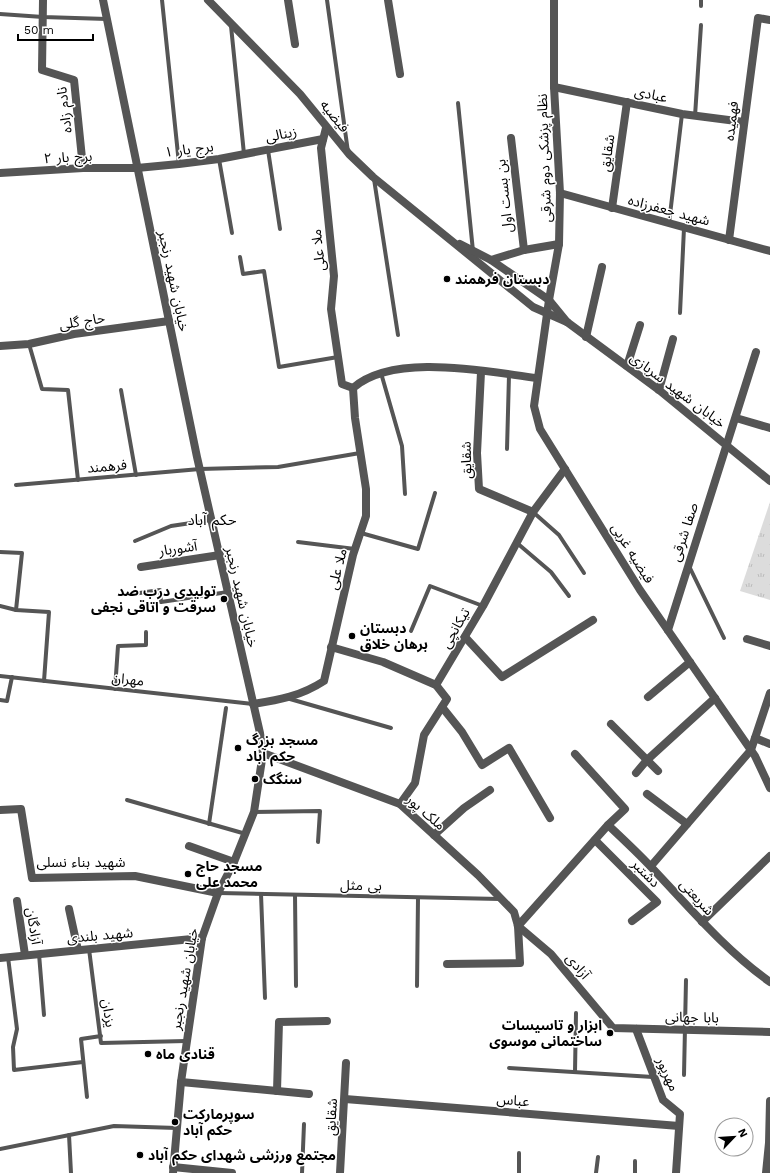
<svg xmlns="http://www.w3.org/2000/svg" width="770" height="1173" font-family="'Work Sans','Noto Sans Arabic',sans-serif">
<defs>
<pattern id="grass-tufts" width="24" height="20" patternUnits="userSpaceOnUse"><rect width="24" height="20" fill="#dcdcdc"/><path d="M3 7l-1-3M5 7V3M7 7l1-3M15 17l-1-3M17 17v-4M19 17l1-3" fill="none" stroke="#bbb"/></pattern>
</defs>
<rect width="100%" height="100%" fill="#fff"/>
<path fill="url(#grass-tufts)" d="M770,502V600L740,591Z"/>
<g fill="none" stroke-linecap="round" stroke-linejoin="round">
<g stroke="#555" stroke-width="4">
<path d="M162,0L179,164"/>
<path d="M327,0L348,152"/>
<path d="M701,6V0"/>
<path d="M0,14L43,17L107,19"/>
<path d="M231,26L244,154"/>
<path d="M458,103L473,251"/>
<path d="M695,116L701,25"/>
<path d="M268,150L280,229"/>
<path d="M219,159L232,233"/>
<path d="M374,179L398,335"/>
<path d="M669,223L682,114"/>
<path d="M240,257L243,274L264,271L279,367L338,357"/>
<path d="M680,313L684,228"/>
<path d="M29,344L42,389L68,390L78,480"/>
<path d="M381,373L402,446L405,494"/>
<path d="M121,390L136,475"/>
<path d="M507,449L509,375"/>
<path d="M16,485L200,469L278,467L360,453"/>
<path d="M533,512L559,535L584,573"/>
<path d="M361,533L418,549L435,493"/>
<path d="M135,541L171,526L211,520"/>
<path d="M298,542L355,549"/>
<path d="M517,543L551,572L569,596"/>
<path d="M0,552L22,553L16,610"/>
<path d="M689,566L724,638"/>
<path d="M126,595L160,590L161,602L228,592"/>
<path d="M0,606L16,610L49,612L44,681"/>
<path d="M411,631L430,586L483,606"/>
<path d="M0,676L253,704"/>
<path d="M115,689L118,646L146,645V632"/>
<path d="M290,699L391,728"/>
<path d="M0,700L7,701L12,677"/>
<path d="M127,800L246,834"/>
<path d="M254,812L320,811L318,842"/>
<path d="M209,824L226,708"/>
<path d="M219,893L500,899"/>
<path d="M261,894L265,998"/>
<path d="M295,895L296,986"/>
<path d="M89,949L101,1043L186,1041"/>
<path d="M39,954L44,1015"/>
<path d="M8,957L17,1029L13,1047L14,1070L83,1062"/>
<path d="M417,986L418,898"/>
<path d="M509,1068L653,1077"/>
<path d="M575,1072L576,1013"/>
<path d="M684,1075L686,980"/>
<path d="M87,1097L81,1039L101,1036"/>
<path d="M69,1135L71,1173"/>
<path d="M0,1149L114,1126L177,1128"/>
<path d="M519,1153V1173"/>
<path d="M302,1173L304,1124"/>
<path d="M596,1173L598,1157"/>
<path d="M635,1173V1161"/>
</g>
<g stroke="#555" stroke-width="8">
<path d="M43,0L42,70L74,80L83,168"/>
<path d="M288,0L295,44"/>
<path d="M388,0L400,74"/>
<path d="M554,87L682,114L744,122"/>
<path d="M326,128L321,148L334,276L331,309L342,384L353,388"/>
<path d="M511,138L524,250"/>
<path d="M0,173L83,168H137L179,164L219,159L323,139"/>
<path d="M560,193L770,251"/>
<path d="M612,208L627,102"/>
<path d="M729,240L758,18L770,20"/>
<path d="M586,337L602,267"/>
<path d="M0,346L29,344L74,334L169,321"/>
<path d="M627,366L640,325"/>
<path d="M481,372L477,453L479,489L533,512"/>
<path d="M659,390L673,339"/>
<path d="M736,418L770,428"/>
<path d="M141,567L220,555"/>
<path d="M668,630L756,352"/>
<path d="M465,637L502,677L593,620"/>
<path d="M747,639L770,646"/>
<path d="M331,647L383,662L436,685L447,699L424,735L415,783L400,804"/>
<path d="M436,685L483,606L533,512L565,469"/>
<path d="M648,697L690,662"/>
<path d="M253,704C279,700 301,696 324,681L353,555L366,516V489L355,418L353,388C394,352 487,372 537,378"/>
<path d="M442,707L462,732L482,765L509,748L550,818"/>
<path d="M611,724L658,771"/>
<path d="M755,738L770,744"/>
<path d="M263,753L400,804L478,875L514,912L518,926L520,963L447,964"/>
<path d="M636,773L647,760L715,698"/>
<path d="M647,794L687,824"/>
<path d="M0,810L21,809L32,878L135,876L218,893"/>
<path d="M608,825C623,839 638,853 652,868C690,908 725,950 770,982"/>
<path d="M434,835L464,808L490,790"/>
<path d="M595,840L657,902L632,921"/>
<path d="M189,846L234,862"/>
<path d="M651,866L751,750L770,693"/>
<path d="M17,901L25,955"/>
<path d="M69,909L78,950"/>
<path d="M702,922L770,856"/>
<path d="M518,926L551,954L613,1028L770,1032"/>
<path d="M518,926L608,825L625,809L575,754"/>
<path d="M0,958L202,938"/>
<path d="M636,1029L663,1100L680,1114L676,1173"/>
<path d="M181,1082L309,1094"/>
<path d="M277,1091L279,1022L327,1021"/>
<path d="M345,1099L679,1126"/>
<path d="M173,1167L232,1173"/>
<path d="M340,1173L346,1063"/>
</g>
<g stroke="#555" stroke-width="8">
<path d="M103,0L197,457L260,733L263,753L254,812L234,862L218,893L202,938L181,1082L173,1173"/>
<path d="M208,0L300,94L349,154L373,177L533,307L567,322"/>
<path d="M554,0V87L560,193L559,244L549,300L534,406L540,429L640,590L755,756L770,788"/>
<path d="M460,244L491,260L549,300L567,322L659,390L770,481"/>
<path d="M491,260L524,250L559,244"/>
<path d="M766,1173L769,1143L770,1101"/>
</g>
</g>
<g fill="#000" stroke="#fff" stroke-width="1.5">
<circle cx="447" cy="279" r="4"/>
<circle cx="224" cy="599" r="4"/>
<circle cx="352" cy="636" r="4"/>
<circle cx="238" cy="748" r="4"/>
<circle cx="255" cy="779" r="4"/>
<circle cx="188" cy="874" r="4"/>
<circle cx="610" cy="1033" r="4"/>
<circle cx="148" cy="1054" r="4"/>
<circle cx="175" cy="1122" r="4"/>
<circle cx="140" cy="1155" r="4"/>
</g>
<g text-anchor="middle" dominant-baseline="central" stroke-width="3" stroke-linejoin="round" paint-order="stroke">
<g font-size="14" fill="#000" stroke="#fff">
<text transform="translate(651 94) rotate(12)">عبادی</text>
<text transform="translate(64 110) rotate(-97)">نادم زاده</text>
<text transform="translate(335 116) rotate(51)">فیضیه</text>
<text transform="translate(731 121) rotate(-83)">فهمیده</text>
<text transform="translate(281 134) rotate(-11)">زینالی</text>
<text transform="translate(189 149) rotate(-7)">برج یار ۱</text>
<text transform="translate(607 153) rotate(-82)">شقایق</text>
<text transform="translate(68 157) rotate(-3)">برج بار ۲</text>
<text transform="translate(544 158) rotate(-92)">نظام پزشکی دوم شرقی</text>
<text transform="translate(504 196) rotate(-96)">بن بست اول</text>
<text transform="translate(669 210) rotate(15)">شهید جعفرزاده</text>
<text transform="translate(318 250) rotate(-96)">ملا علی</text>
<text transform="translate(174 281) rotate(78)">خیابان شهید رنجبر</text>
<text transform="translate(82 321) rotate(-9)">حاج گلی</text>
<text transform="translate(678 390) rotate(37)">خیابان شهید سربازی</text>
<text transform="translate(466 460) rotate(-91)">شقایق</text>
<text transform="translate(107 466) rotate(-5)">فرهمند</text>
<text transform="translate(684 532) rotate(-72)">صفا شرقی</text>
<text transform="translate(178 548) rotate(-8)">آشوربار</text>
<text transform="translate(633 553) rotate(58)">فیضیه غربی</text>
<text transform="translate(337 569) rotate(-76)">ملا علی</text>
<text transform="translate(242 597) rotate(77)">خیابان شهید رنجبر</text>
<text transform="translate(455 628) rotate(-60)">تیکانچی</text>
<text transform="translate(128 679) rotate(6)">مهران</text>
<text transform="translate(426 812) rotate(41)">ملک پور</text>
<text x="81" y="862">شهید بناء نسلی</text>
<text transform="translate(646 873) rotate(45)">دشتبر</text>
<text transform="translate(361 885) rotate(1)">بی مثل</text>
<text transform="translate(697 897) rotate(47)">شریعتی</text>
<text transform="translate(34 926) rotate(81)">آزادگان</text>
<text transform="translate(100 935) rotate(-5)">شهید بلندی</text>
<text transform="translate(578 966) rotate(50)">آزادی</text>
<text transform="translate(184 979) rotate(-80)">خیابان شهید رنجبر</text>
<text transform="translate(109 1013) rotate(82)">یزدان</text>
<text transform="translate(692 1017) rotate(1)">بابا جهانی</text>
<text transform="translate(668 1074) rotate(66)">مهرپور</text>
<text transform="translate(513 1100) rotate(5)">عباس</text>
<text transform="translate(331 1117) rotate(-87)">شقایق</text>
</g>
<g font-size="14" font-weight="bold" fill="#000" stroke="#fff" text-anchor="start">
<text x="455" y="279">دبستان فرهمند</text>
<text x="216" y="591" text-anchor="end">تولیدی درب ضد<tspan x="216" dy="16">سرقت و اتاقی نجفی</tspan></text>
<text x="360" y="628">دبستان<tspan x="360" dy="16">برهان خلاق</tspan></text>
<text x="246" y="740">مسجد بزرگ<tspan x="246" dy="16">حکم آباد</tspan></text>
<text x="263" y="779">سنگک</text>
<text x="196" y="866">مسجد حاج<tspan x="196" dy="16">محمد علی</tspan></text>
<text x="602" y="1025" text-anchor="end">ابزار و تاسیسات<tspan x="602" dy="16">ساختمانی موسوی</tspan></text>
<text x="156" y="1054">قنادی ماه</text>
<text x="183" y="1114">سوپرمارکت<tspan x="183" dy="16">حکم آباد</tspan></text>
<text x="148" y="1155">مجتمع ورزشی شهدای حکم آباد</text>
</g>
<g font-size="15" fill="#000" stroke="#fff">
<text x="212" y="520">حکم آباد</text>
</g>
</g>
<g transform="translate(734 1137) rotate(65)"><circle r="19" fill="#ffffff" stroke="#999999"/>
<path d="M0-3L7 15L0 10L-7 15Z" fill="#000000"/>
<text y="-6" font-size="11" font-weight="bold" text-anchor="middle" fill="#000000">N</text>
</g>
<path d="M18 34v6h75v-6" fill="none" stroke="#000000" stroke-width="2"/>
<text x="24" y="34" font-size="12" fill="#000000" stroke="#ffffff" stroke-width="3" paint-order="stroke">50 m</text>
</svg>
